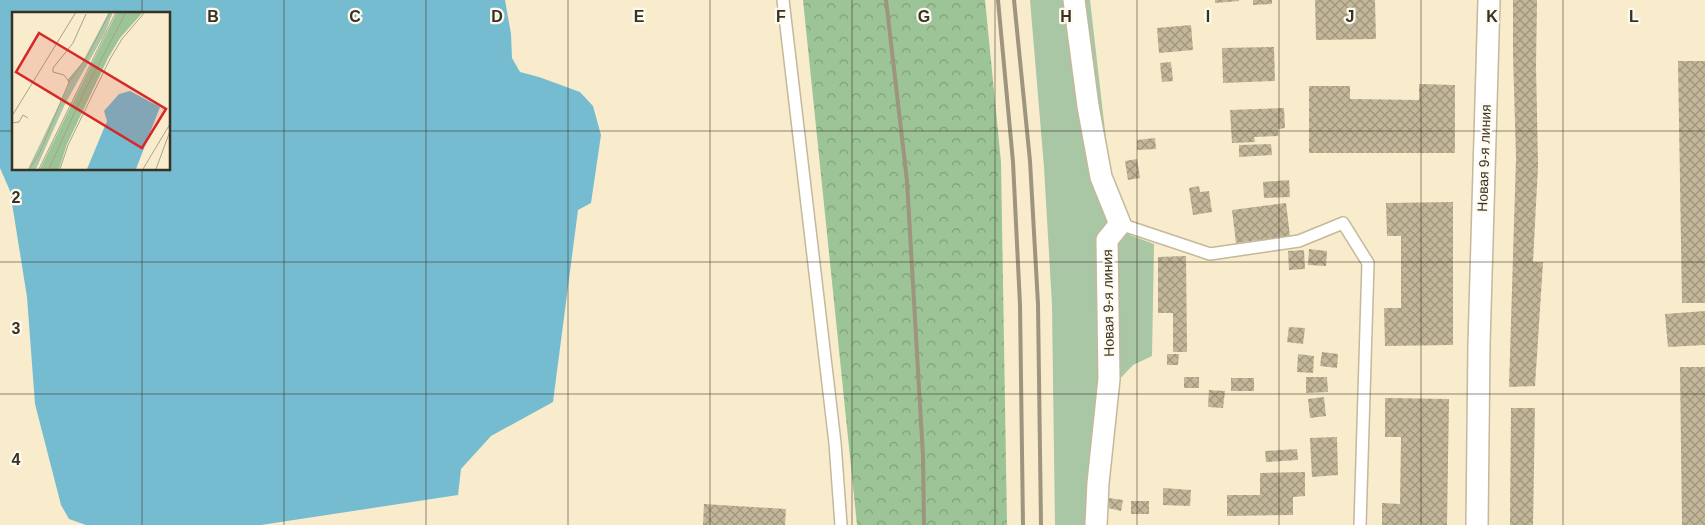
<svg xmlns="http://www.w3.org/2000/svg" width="1705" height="525" font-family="Arial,sans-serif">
<defs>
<pattern id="forest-crowns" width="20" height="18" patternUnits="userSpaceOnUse" patternTransform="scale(1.25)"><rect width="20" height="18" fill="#9cc496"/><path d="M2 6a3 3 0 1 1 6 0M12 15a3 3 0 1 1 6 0" fill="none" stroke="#80a07a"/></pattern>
<pattern id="building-cross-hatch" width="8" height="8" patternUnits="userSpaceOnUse" patternTransform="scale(1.25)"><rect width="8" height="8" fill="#c3b79a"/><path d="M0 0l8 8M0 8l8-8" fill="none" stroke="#9f957d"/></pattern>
</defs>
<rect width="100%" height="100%" fill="#f8eccd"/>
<path fill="#a9c6a5" d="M1030,0H1090L1110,174L1128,215L1130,235L1154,244L1152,356L1133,365L1115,384L1106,525H1055L1052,305L1044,167Z"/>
<path fill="url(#forest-crowns)" d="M803,0H985L1001,162L1007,525H857Z"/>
<path fill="#75bcd1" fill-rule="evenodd" d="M0,0H505L511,34L512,58L520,72L539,77L580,92L593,106L601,135L591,203L578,210L553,402L491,436L461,469L458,495L261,525H86L69,519L61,505L35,404L27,297L10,191L0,168ZM14,14H169V169H14Z"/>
<g fill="url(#building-cross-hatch)">
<path d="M1215,0H1239V1L1215,3Z"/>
<path d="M1253,0H1272V4L1253,5Z"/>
<path d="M1315,0H1375L1376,39L1316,40Z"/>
<path d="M1513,0H1537L1536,65L1538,166L1533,262H1543L1535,386L1509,387L1516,158L1513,55Z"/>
<path d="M1191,25L1193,50L1159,53L1157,28Z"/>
<path d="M1274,47L1275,81L1223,83L1222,48Z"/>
<path d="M1678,61H1705V303H1682Z"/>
<path d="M1171,62L1173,81L1162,82L1160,63Z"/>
<path d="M1419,84L1455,85V153H1309V86H1350V99L1419,100Z"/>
<path d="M1284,108L1285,128L1278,129V136L1254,137L1255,142L1232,143L1230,110Z"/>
<path d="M1155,138L1156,149L1137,150V140Z"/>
<path d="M1271,144L1272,155L1239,157V145Z"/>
<path d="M1137,159L1140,178L1128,180L1125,161Z"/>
<path d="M1289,180L1290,197L1264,198L1263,182Z"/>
<path d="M1199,186L1200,192L1209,191L1212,212L1193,215L1189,188Z"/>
<path d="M1453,202V345L1385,346L1384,308H1401V236H1387L1386,203Z"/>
<path d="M1286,203L1290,236L1236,243L1232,210Z"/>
<path d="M1309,249L1327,251L1326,266L1308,265Z"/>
<path d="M1304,250L1305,269L1289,270L1288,251Z"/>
<path d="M1186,256L1187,352H1173V313H1158V257Z"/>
<path d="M1705,311V345L1668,347L1665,314Z"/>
<path d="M1289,327L1305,328L1303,344L1287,342Z"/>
<path d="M1322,352L1338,354L1337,368L1320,366Z"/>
<path d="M1167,354H1179L1178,365H1167Z"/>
<path d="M1298,354L1314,356L1313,373L1297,372Z"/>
<path d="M1680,367H1705V525H1682Z"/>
<rect x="1184" y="377" width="15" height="11"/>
<path d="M1306,377H1327L1328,392L1306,393Z"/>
<rect x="1231" y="378" width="23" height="13"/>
<path d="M1209,390L1225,391L1223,408L1208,407Z"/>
<path d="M1324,397L1326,416L1310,418L1308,399Z"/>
<path d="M1385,398L1449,399L1447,525H1382V503L1400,504L1401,437H1385Z"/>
<path d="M1511,408H1535L1533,525H1510Z"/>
<path d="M1337,437L1338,475L1312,477L1310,438Z"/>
<path d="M1297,449L1298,460L1266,462L1265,451Z"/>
<path d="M1305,472V496L1293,497V515L1227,516V495H1260V473Z"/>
<path d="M1163,488L1191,490L1190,506L1163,505Z"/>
<path d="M1109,498L1123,500L1121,511L1108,508Z"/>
<rect x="1131" y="501" width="18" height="13"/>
<path d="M704,504L786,509L785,525H703Z"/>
</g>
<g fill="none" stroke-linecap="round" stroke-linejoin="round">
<g stroke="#c5b89b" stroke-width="14">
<g id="service">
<path d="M783,0L835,443L841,525"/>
<path d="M1120,224L1210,254L1299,241L1343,223L1368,263L1360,525"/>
</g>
</g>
<g stroke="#c5b89b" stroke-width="24">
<g id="minor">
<path d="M1074,0L1088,106L1101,177L1120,224L1107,240L1109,379L1098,483L1096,525"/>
<path d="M1477,525L1479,344L1489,0"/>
</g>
</g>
<use href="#service" stroke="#fff" stroke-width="11"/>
<use href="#minor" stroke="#fff" stroke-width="21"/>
<g stroke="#9e957f" stroke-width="4">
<path d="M886,0L907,181L923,456L924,525"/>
<path d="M998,0L1013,162L1020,305L1023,525"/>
<path d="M1014,0L1030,161L1038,304L1041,525"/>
</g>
</g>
<path fill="none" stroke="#363226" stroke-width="1" stroke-opacity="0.55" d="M142,0V14M284,0V525M426,0V525M568,0V525M710,0V525M852,0V525M995,0V525M1137,0V525M1279,0V525M1421,0V525M1563,0V525M0,131H14M169,131H1705M142,169V525M0,262H1705M0,394H1705"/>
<g text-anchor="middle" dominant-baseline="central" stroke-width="4.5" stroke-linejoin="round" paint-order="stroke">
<g font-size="14" fill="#363226" stroke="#fffaed">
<text transform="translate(1484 158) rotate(-88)">Новая 9-я линия</text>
<text transform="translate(1108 303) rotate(-91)">Новая 9-я линия</text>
</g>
</g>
<g transform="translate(12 12)">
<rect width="158" height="158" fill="#f8eccd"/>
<path d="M97,0H101L93,21L53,92L24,157H16L56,74V67L70,51Z" fill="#a9c6a5"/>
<path d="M105,0H131L108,26L96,46L55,132L47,157H28Z" fill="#9cc496"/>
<path d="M118,79L148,95L124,157H75L95,109L92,99L107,82Z" fill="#75bcd1"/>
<path fill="none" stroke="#aaa28a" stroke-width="1" d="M57,70L52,63L41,60V56L61,31L74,2M0,104L64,0M0,111L7,110L11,103L16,106M18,156L28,140L57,70L76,43L98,0M27,157L104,0M37,157L71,82L114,0M48,157L56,133L98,47L110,27L133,0M131,157L158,112M144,157L158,119"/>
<path fill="#d62828" fill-opacity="0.15" stroke="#d62828" stroke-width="2.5" d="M27,21L154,97L130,136L4,60Z"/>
<rect width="158" height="158" fill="none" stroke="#363226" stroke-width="2.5"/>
</g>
<g font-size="16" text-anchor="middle" font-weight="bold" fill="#363226" stroke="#fffaed" stroke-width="4.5" stroke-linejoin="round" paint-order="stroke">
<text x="213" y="22">B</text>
<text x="355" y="22">C</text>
<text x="497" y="22">D</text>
<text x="639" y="22">E</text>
<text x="781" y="22">F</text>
<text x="924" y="22">G</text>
<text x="1066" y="22">H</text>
<text x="1208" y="22">I</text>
<text x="1350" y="22">J</text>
<text x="1492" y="22">K</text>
<text x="1634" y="22">L</text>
<text x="16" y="203">2</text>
<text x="16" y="334">3</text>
<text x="16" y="465">4</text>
</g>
</svg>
